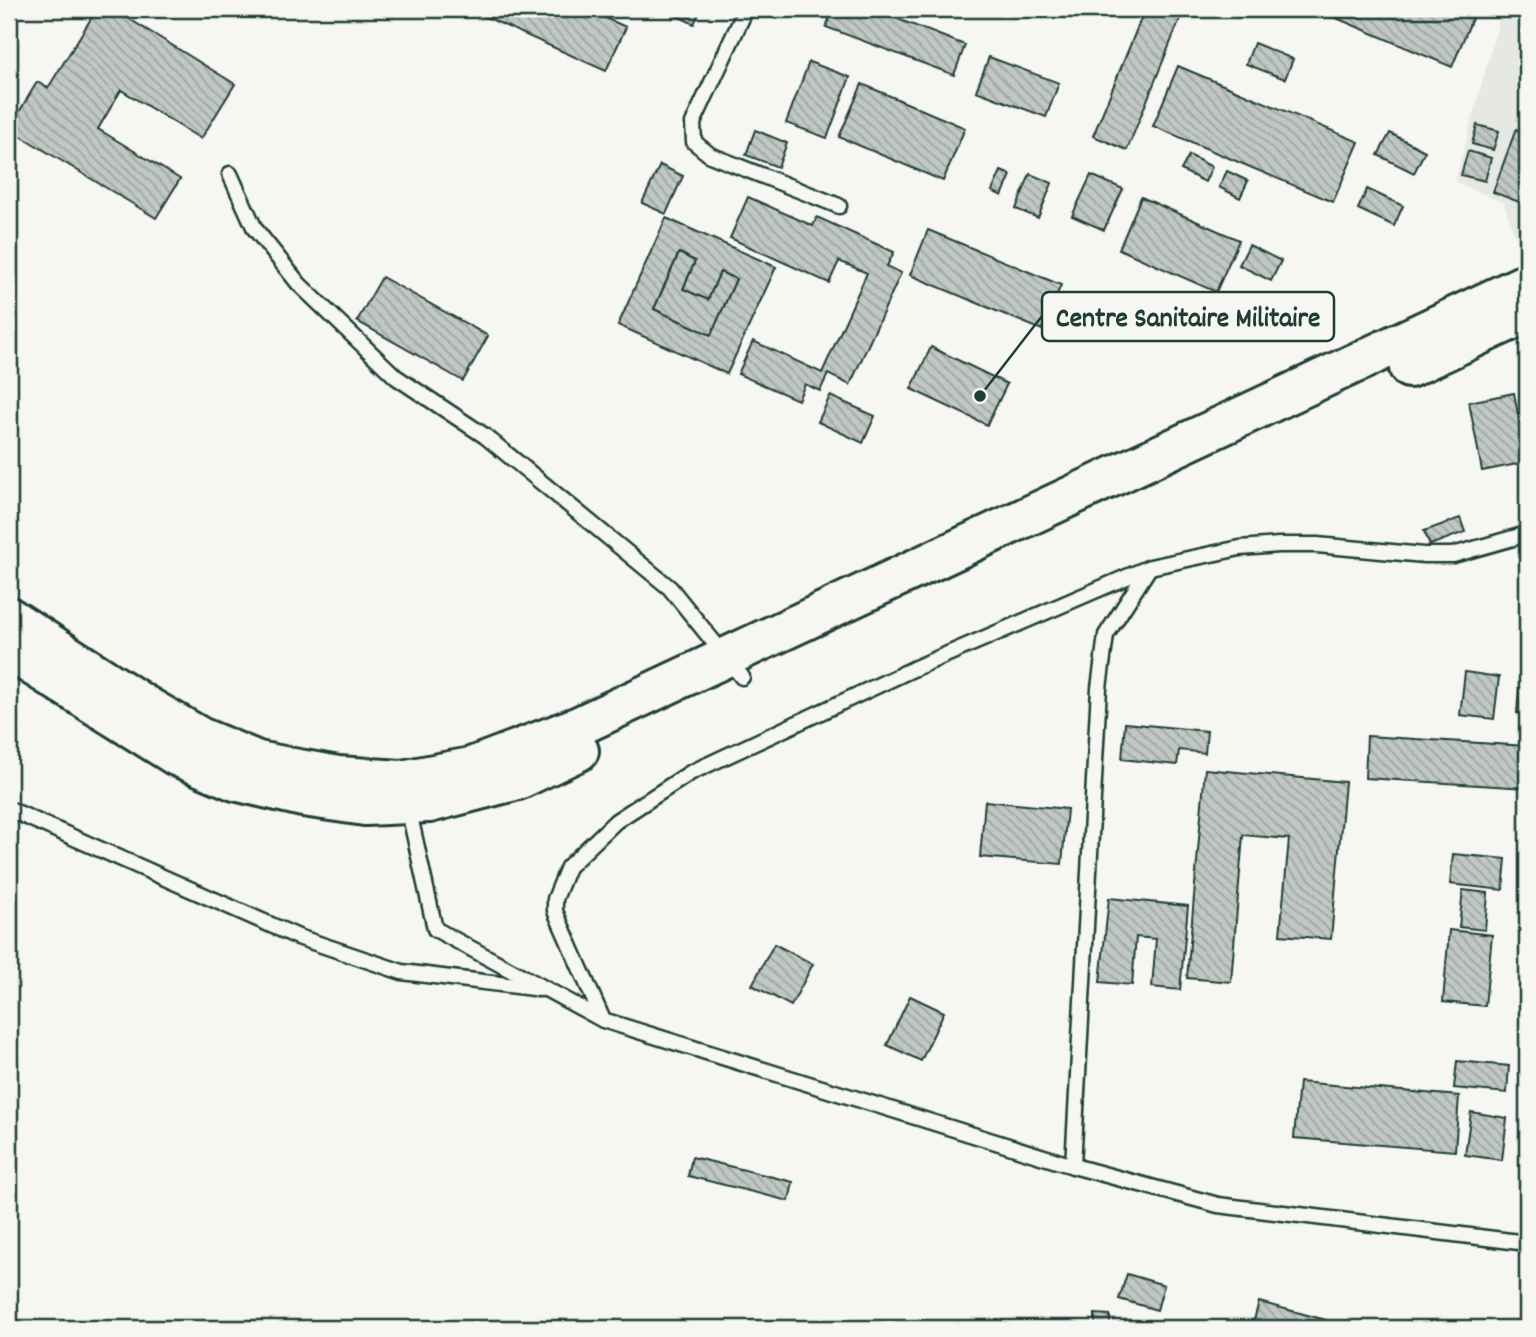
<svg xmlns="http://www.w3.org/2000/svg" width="1536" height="1337" font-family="Dekko,sans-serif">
<defs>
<pattern id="building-back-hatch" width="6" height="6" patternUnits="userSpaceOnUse" patternTransform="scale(1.75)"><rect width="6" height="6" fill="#c1c8c3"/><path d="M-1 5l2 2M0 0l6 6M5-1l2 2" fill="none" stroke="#9ca49f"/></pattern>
</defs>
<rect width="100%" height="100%" fill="#f6f6f2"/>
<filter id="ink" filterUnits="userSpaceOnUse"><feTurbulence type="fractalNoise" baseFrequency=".0143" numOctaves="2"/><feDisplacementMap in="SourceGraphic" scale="14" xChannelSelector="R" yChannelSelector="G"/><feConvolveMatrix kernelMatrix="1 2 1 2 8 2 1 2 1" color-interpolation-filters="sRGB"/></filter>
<g filter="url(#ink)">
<path fill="#e6e8e4" d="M1502,9H1527V244L1519,248L1504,203L1455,182Z"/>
<g fill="url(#building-back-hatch)" stroke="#1f3d34" stroke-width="2" fill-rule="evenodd">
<path d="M97,9H113L235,84L201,139L121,90L98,129L180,179L156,218L9,129L37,82L48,88Z"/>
<path d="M468,9H585L626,27L606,71Z"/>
<path d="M673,9H701L694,24L671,13Z"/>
<path d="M833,9H872L965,45L954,75L826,27Z"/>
<path d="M1145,9H1184L1127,150L1093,136Z"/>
<path d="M1315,9H1476L1452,67Z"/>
<path d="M1254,43L1293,59L1285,79L1246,64Z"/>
<path d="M989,57L1059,83L1046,117L976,91Z"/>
<path d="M809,62L850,77L827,138L786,123Z"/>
<path d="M1178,66L1359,142L1333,202L1153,126Z"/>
<path d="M862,84L965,128L943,181L839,137Z"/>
<path d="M1477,125L1499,131L1493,150L1472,144Z"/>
<path d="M1516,129L1527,133V205L1493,192Z"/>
<path d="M755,130L787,143L778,167L746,155Z"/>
<path d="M1390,133L1425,151L1414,173L1378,155Z"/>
<path d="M1468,151L1491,158L1485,181L1461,175Z"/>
<path d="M1189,155L1212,167L1205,182L1181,170Z"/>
<path d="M660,165L683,176L666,214L642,203Z"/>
<path d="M1001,171L1011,175L1002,196L992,191Z"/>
<path d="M1227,171L1248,181L1240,198L1219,187Z"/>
<path d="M1030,174L1052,183L1038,218L1016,209Z"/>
<path d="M1091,175L1123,189L1104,230L1072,216Z"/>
<path d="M1367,189L1403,206L1394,226L1358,209Z"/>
<path d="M748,197L813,226L817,217L894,252L887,266L901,273L850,385L828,374L820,391L805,384L798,400L738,374L753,341L822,373L867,273L839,261L829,283L730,238Z"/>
<path d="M1141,197L1239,240L1216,292L1119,249Z"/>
<path d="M666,218L776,267L727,374L618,325ZM679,253L695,261L683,289L708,300L720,272L736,279L711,335L654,309Z"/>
<path d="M928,230L1061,285L1042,330L910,275Z"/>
<path d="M1249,245L1281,261L1271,281L1239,265Z"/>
<path d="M679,253L695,261L683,289L708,300L720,272L736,279L711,335L654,309Z"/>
<path d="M382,277L488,336L463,381L357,321Z"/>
<path d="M1136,291L1143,306L1116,318L1109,303Z"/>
<path d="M931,347L1007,384L987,425L911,389Z"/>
<path d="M1514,393L1527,462L1482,471L1469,402Z"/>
<path d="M830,396L875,416L863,443L818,422Z"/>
<path d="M1460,518L1465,532L1430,545L1424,531Z"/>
<path d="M1465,672L1499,677L1494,719L1460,715Z"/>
<path d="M1520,677L1527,678V714L1517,713Z"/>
<path d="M1125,723L1207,731L1205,753L1179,750L1177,765L1122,759Z"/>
<path d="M1367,736L1527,746V788L1365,778Z"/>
<path d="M1205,769L1345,782L1331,939L1280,935L1289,839L1243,835L1231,982L1187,978Z"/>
<path d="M985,801L1067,809L1062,864L980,857Z"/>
<path d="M1453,854L1506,859L1503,890L1450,884Z"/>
<path d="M1463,890L1488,893L1485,930L1459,927Z"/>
<path d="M1109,898L1188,906L1180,990L1152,987L1156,939L1136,937L1132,985L1100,982Z"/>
<path d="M1449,930L1492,935L1485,1006L1443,1002Z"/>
<path d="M774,944L813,964L791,1006L752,985Z"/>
<path d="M910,996L944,1012L921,1061L887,1045Z"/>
<path d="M1457,1061L1509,1066L1507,1093L1454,1088Z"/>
<path d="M1299,1082L1459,1096L1455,1151L1294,1138Z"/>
<path d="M1471,1112L1507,1118L1502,1160L1465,1155Z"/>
<path d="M692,1157L793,1182L789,1201L688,1176Z"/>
<path d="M1127,1274L1164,1285L1157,1310L1119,1299Z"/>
<path d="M1259,1302L1326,1320L1324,1328L1252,1327Z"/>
<path d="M1095,1314L1110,1315V1328H1095Z"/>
</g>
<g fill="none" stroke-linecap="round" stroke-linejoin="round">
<g stroke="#1f3d34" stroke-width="19">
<g id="lane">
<path d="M746,9L693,123L694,142L710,155L839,206"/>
<path d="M230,174L255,229L299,284L396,377L485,436L670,588L742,677"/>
<path d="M408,807L435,929L603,1020L1073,1166L1218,1205L1527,1243"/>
<path d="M9,809L298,937L402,972L541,989"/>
<path d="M603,1020L555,911V899L568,867L616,821L690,773L913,669L1150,567L1240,548L1279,545H1317L1424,555H1453L1527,534"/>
<path d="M1073,1166L1099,688L1106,635L1149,568"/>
</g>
</g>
<g stroke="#1f3d34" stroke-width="44">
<g id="highway">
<path d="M1409,368L1527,313"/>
<path d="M9,617L143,704L200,737L258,761L293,768L338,776L402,780L471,767L579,726L1527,283"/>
<path d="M9,651L176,756L235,781L303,797L365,806L429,803L518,780L579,751"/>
</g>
</g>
<use href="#lane" stroke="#f6f6f2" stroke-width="14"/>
<use href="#highway" stroke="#f6f6f2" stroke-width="38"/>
</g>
</g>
<path fill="none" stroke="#1f3d34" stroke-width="2.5" d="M980 396L1042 316"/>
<circle fill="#1f3d34" stroke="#f6f6f2" stroke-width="2.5" cx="980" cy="396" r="7"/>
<rect fill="#f6f6f2" stroke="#1f3d34" stroke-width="2.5" x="1042" y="292" width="292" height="49" rx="7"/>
<g font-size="28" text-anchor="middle" font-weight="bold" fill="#1f3d34">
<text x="1188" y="326">Centre Sanitaire Militaire</text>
</g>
<rect width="1536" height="1337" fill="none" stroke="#f6f6f2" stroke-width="35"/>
<rect x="18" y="18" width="1501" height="1302" fill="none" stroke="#1f3d34" stroke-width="2.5" filter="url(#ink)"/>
</svg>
